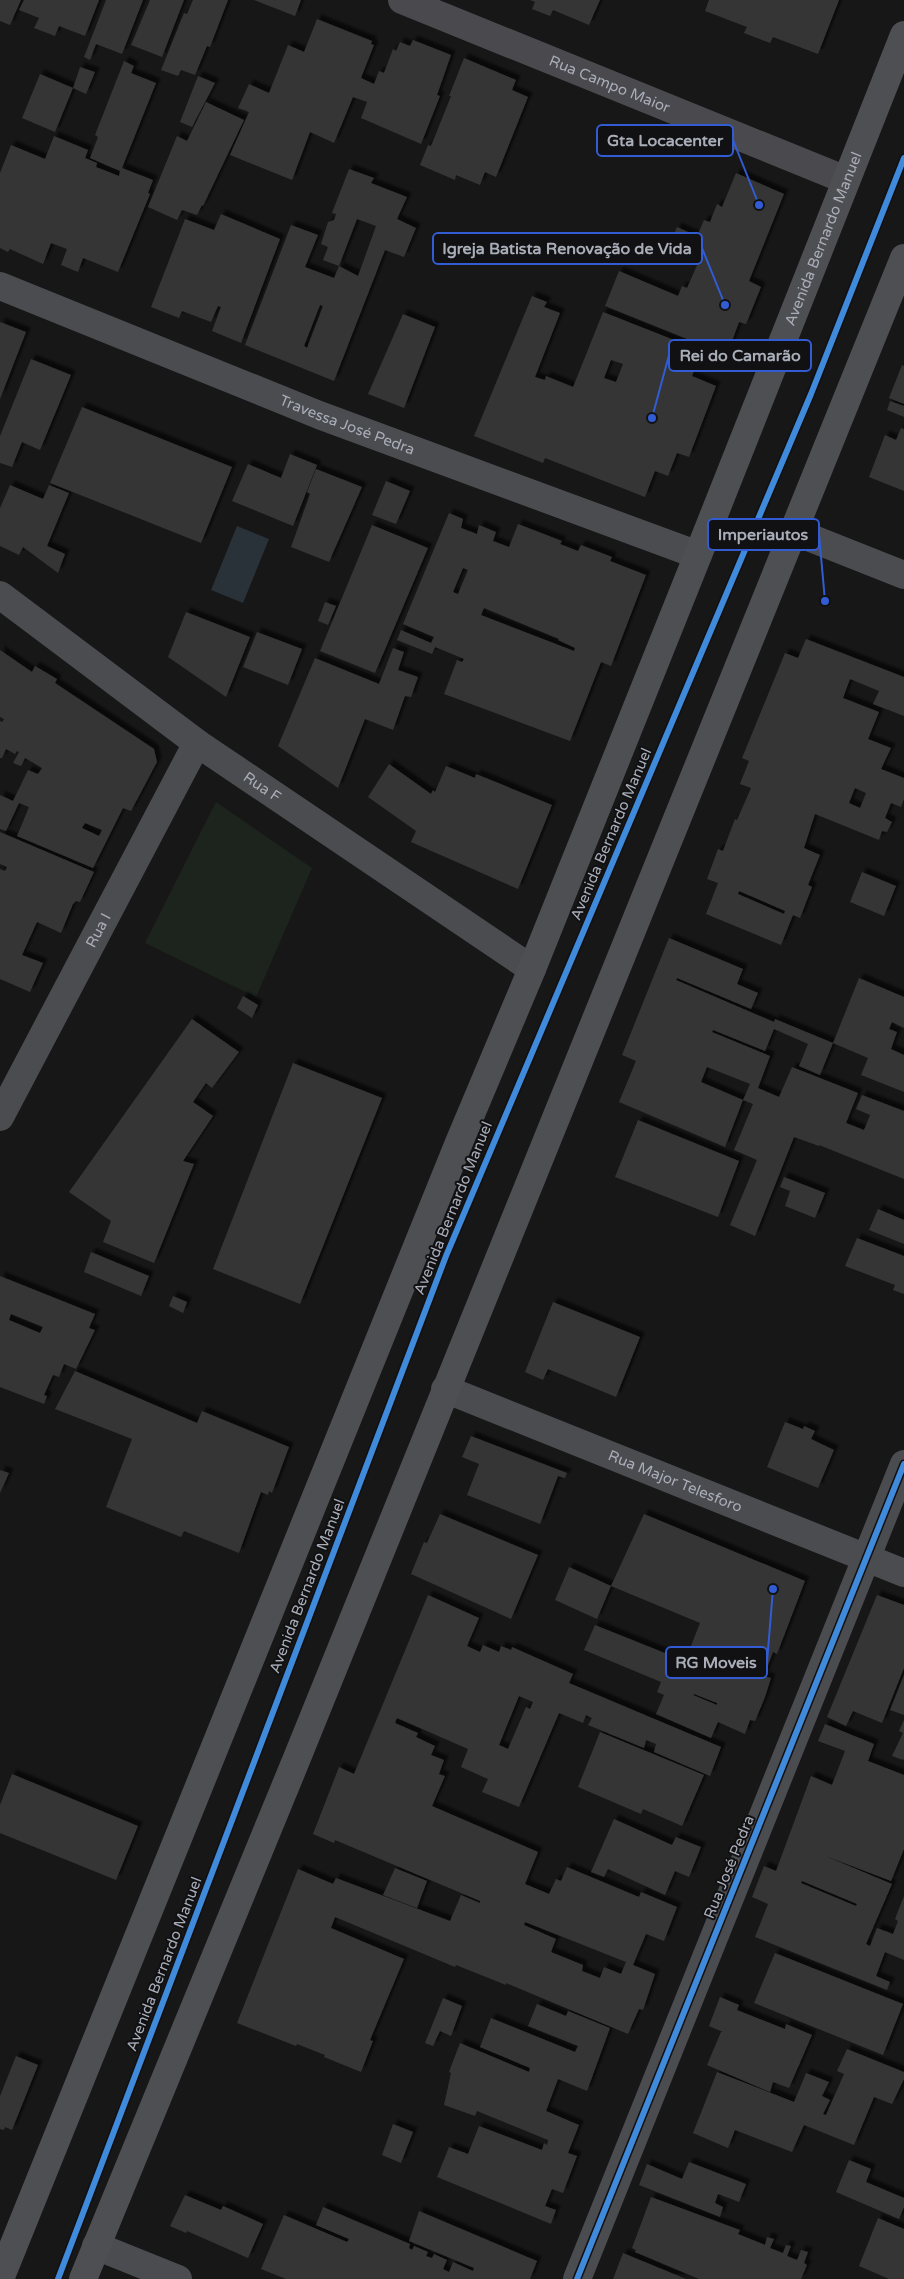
<svg xmlns="http://www.w3.org/2000/svg" width="904" height="2279" font-family="'Varela Round',sans-serif">
<defs>
<filter id="shadow"><feDropShadow dx="4.5" dy="-4.5" stdDeviation="1" flood-color="#0009"/></filter>
</defs>
<rect width="100%" height="100%" fill="#171717"/>
<path fill="#1d241e" d="M216,802L312,868L256,997L145,943Z"/>
<path fill="#2a3239" d="M237,526L269,539L243,603L211,590Z"/>
<g fill="#353536" fill-rule="evenodd" filter="url(#shadow)">
<path d="M0,0H21L10,25L0,21Z"/>
<path d="M24,0H99L85,36L59,26L55,36L34,28L39,18L19,10Z"/>
<path d="M106,0H143L122,54L96,44L90,60L84,57Z"/>
<path d="M150,0H184L162,57L131,45Z"/>
<path d="M193,0H228L210,47L207,46L195,75L181,70L178,76L161,70L184,13L187,14Z"/>
<path d="M254,0H301L295,16Z"/>
<path d="M530,0H600L589,25L553,10L550,16L532,9L535,2Z"/>
<path d="M709,0H839L818,54L773,37L770,43L744,33L747,27L705,11Z"/>
<path d="M317,19L372,41L371,44L374,45L361,78L374,84L379,71L384,73L393,49L396,51L400,42L410,46L413,40L451,55L437,95L440,96L421,144L361,118L367,102L353,97L334,143L310,132L292,180L230,155L249,112L238,108L249,84L269,93L288,45L304,52Z"/>
<path d="M464,58L516,80L512,90L528,97L496,177L485,172L480,185L456,175L455,180L420,165L428,145L431,146L451,96H449Z"/>
<path d="M124,61L134,66L131,73L156,83L122,168L153,180L148,193L150,194L118,272L83,258L78,272L61,265L67,249L51,243L43,264L10,249L8,252L0,248V173L11,145L45,159L54,136L88,150L85,158L97,163L96,167L119,176L120,171L90,158L98,137L95,135Z"/>
<path d="M80,67L95,72L86,94L73,88Z"/>
<path d="M40,74L73,88L55,132L22,118Z"/>
<path d="M198,76L215,83L192,127L180,122Z"/>
<path d="M206,102L244,120L203,206L202,205L197,215L182,210L177,220L148,207L177,136L187,141Z"/>
<path d="M349,169L374,178L371,183L407,197L397,219L416,228L404,257L385,250L334,381L245,345L291,225L318,235L305,267L334,278L339,266L358,276L376,226L357,219L339,266L323,260L328,247L321,244L328,222L334,220L336,214L332,213ZM320,305L323,306L307,348L304,346Z"/>
<path d="M736,173L784,194L749,281L761,287L746,324L739,322L727,355L605,306L619,271L678,296L682,286L687,288L699,261L669,247L677,227L697,236L704,220L710,222L717,204L722,207Z"/>
<path d="M221,214L280,239L241,343L212,331L221,307L218,306L211,322L182,311L179,318L151,307L185,219L214,230Z"/>
<path d="M532,296L547,302L544,307L560,313L535,377L545,380L546,376L573,387L603,312L702,351L692,376L716,386L689,457L677,453L668,476L655,471L645,497L545,458L543,463L474,436ZM611,360L623,364L616,382L604,378Z"/>
<path d="M403,314L435,327L404,408L368,394Z"/>
<path d="M0,322L26,332L0,399Z"/>
<path d="M31,359L71,375L40,450L22,442L12,467L0,463V436Z"/>
<path d="M902,365L904,366V404L889,398Z"/>
<path d="M890,401L904,406V417L887,410Z"/>
<path d="M82,407L232,467L201,543L50,483Z"/>
<path d="M901,428L904,429V491L869,477L885,435L896,440Z"/>
<path d="M290,454L317,465L293,526L232,501L248,464L281,478Z"/>
<path d="M316,469L362,487L329,562L291,547L310,494L307,492Z"/>
<path d="M386,481L410,491L396,524L372,515Z"/>
<path d="M10,485L43,499L49,485L69,493L47,546L65,554L58,573L23,547L19,555L0,546V508Z"/>
<path d="M449,513L463,519L461,528L477,534L479,525L496,532L493,541L509,547L518,524L562,541L560,544L578,551L581,545L612,557L610,561L646,575L611,666L601,662L570,741L444,694L457,660L462,662L464,659L435,647L432,654L397,640L401,630L431,643L434,637L403,624ZM463,568L468,570L458,594L453,592ZM484,608L559,639L558,640L575,648L574,651L481,615Z"/>
<path d="M372,525L428,548L375,673L320,651Z"/>
<path d="M325,602L336,606L328,625L318,621Z"/>
<path d="M186,612L250,637L226,697L168,657Z"/>
<path d="M257,632L302,649L288,685L243,667Z"/>
<path d="M806,639L904,677V716L873,704L879,691L850,679L843,698L879,712L868,739L891,748L881,769L904,778V799L901,807L891,803L885,818L892,822L887,832L882,831L879,840L815,814L804,848L820,855L808,885L812,887L800,918L793,915L781,945L706,914L718,883L707,879L718,849L723,851L735,819L737,820L751,788L740,784L749,761L742,758L749,741L785,653L798,658ZM855,788L866,793L860,808L849,803ZM739,891L785,911L784,914L738,894Z"/>
<path d="M393,648L404,652L398,670L418,677L411,697L405,696L393,730L365,719L338,788L278,746L315,658L379,684Z"/>
<path d="M0,650L32,672L35,666L57,679L55,683L154,749L157,762L131,811L123,808L93,868L17,836L29,807L19,803L6,831L0,829V795L13,801L28,770L38,774L42,768L25,758L21,766L13,763L19,752L17,751L15,754L6,749L2,758H0V721L2,722L4,719L0,717ZM85,823L102,830L99,836L82,828Z"/>
<path d="M389,764L431,794L433,790L435,792L446,766L475,778L476,774L552,805L518,889L411,842L416,831L368,797Z"/>
<path d="M0,832L94,872L80,902L76,901L73,904L61,933L37,922L22,955L43,963L30,992L0,979V869L5,871L7,867L0,864Z"/>
<path d="M862,872L896,886L884,916L850,902Z"/>
<path d="M669,938L743,969L737,984L758,993L751,1009L677,978L676,980L774,1022L775,1019L833,1043L859,978L904,997V1028L892,1022L889,1029L897,1032L891,1049L904,1055V1092L861,1075L868,1058L833,1043L820,1075L799,1066L808,1044L774,1029L765,1051L713,1030L712,1032L770,1056L758,1088L779,1097L792,1067L858,1093L846,1123L864,1130L870,1115L856,1109L862,1095L904,1111V1179L819,1145V1146L794,1137L755,1236L730,1225L757,1160L734,1150L753,1104L743,1100L725,1147L619,1102L636,1061L622,1055ZM707,1067L750,1084L743,1100L701,1082Z"/>
<path d="M243,996L258,1005L252,1018L237,1008Z"/>
<path d="M192,1019L239,1052L212,1088L206,1083L193,1102L213,1116L183,1161L194,1164L154,1263L103,1242L111,1221L69,1192Z"/>
<path d="M293,1063L382,1098L300,1304L213,1269Z"/>
<path d="M638,1120L739,1161L718,1217L615,1177Z"/>
<path d="M784,1177L825,1193L815,1218L785,1206L790,1191L780,1187Z"/>
<path d="M878,1209L904,1220V1244L869,1230Z"/>
<path d="M857,1238L904,1256V1294L893,1290L895,1285L845,1266Z"/>
<path d="M91,1252L149,1276L141,1296L84,1272Z"/>
<path d="M0,1276L95,1314L89,1328L95,1330L76,1369L64,1364L59,1377L53,1375L44,1395L47,1396L44,1404L0,1387ZM11,1314L43,1327L40,1333L9,1320Z"/>
<path d="M173,1296L187,1302L183,1313L169,1306Z"/>
<path d="M553,1302L640,1337L616,1397L548,1369L543,1380L525,1372Z"/>
<path d="M75,1371L197,1423L202,1411L289,1447L272,1493L269,1491L268,1495L261,1492L239,1553L184,1531L181,1537L106,1507L132,1439L55,1409Z"/>
<path d="M785,1422L803,1429L804,1426L815,1431L811,1439L834,1450L818,1488L767,1467Z"/>
<path d="M471,1436L567,1473L565,1478L558,1476L540,1524L467,1495L479,1464L462,1457Z"/>
<path d="M0,1470L9,1473L0,1493Z"/>
<path d="M440,1514L538,1555L511,1619L411,1574L424,1542L427,1543Z"/>
<path d="M644,1514L805,1581L777,1654L773,1652L764,1676L771,1678L765,1697L755,1721L750,1720L745,1734L718,1722L711,1738L656,1714L664,1695L657,1692L661,1682L584,1650L595,1625L727,1678L734,1663L691,1646L700,1623L611,1586ZM694,1694L717,1703V1705L693,1695Z"/>
<path d="M569,1567L611,1586L597,1619L555,1600Z"/>
<path d="M428,1595L479,1618L467,1646L480,1652L483,1645L499,1652L501,1646L511,1650L512,1647L573,1674L569,1683L721,1747L710,1776L654,1752L656,1744L646,1740L644,1748L588,1725L592,1718L586,1715L583,1723L559,1713L519,1807L482,1792L488,1779L461,1767L468,1749L397,1718L395,1723L418,1733L416,1737L435,1746L431,1755L444,1760L439,1774L445,1776L432,1806L538,1852L525,1884L549,1894L556,1879L561,1881L567,1867L639,1897L641,1892L677,1907L664,1941L646,1934L633,1965L655,1974L643,2010L639,2009L628,2034L506,1983V1985L456,1965L455,1967L335,1917L331,1928L404,1959L370,2040L373,2041L361,2072L324,2057L325,2055L297,2044L296,2046L237,2023L298,1869L333,1884L336,1878L450,1921L461,1895L480,1903V1901L335,1840L334,1843L313,1834L339,1767L354,1774ZM519,1696L533,1702L530,1709L526,1707L508,1749L499,1745ZM525,1922L626,1962L621,1974L604,1967L600,1978L582,1971L583,1965L551,1952L556,1939L524,1925Z"/>
<path d="M877,1595L904,1605V1668L882,1723L853,1711L846,1726L827,1717Z"/>
<path d="M904,1675V1715L890,1710Z"/>
<path d="M904,1720V1759L903,1760L892,1756L903,1733L899,1731Z"/>
<path d="M825,1724L874,1744L868,1761L904,1775V1849L891,1881L823,1855L892,1884L866,1944L870,1946L877,1928L893,1934L898,1921L895,1919L904,1896V1960L885,1952L876,1976L890,1982L887,1990L755,1937L768,1904L752,1897L764,1866L776,1871L811,1776L832,1785L845,1751L818,1741ZM802,1881L857,1904L856,1906L801,1883Z"/>
<path d="M600,1732L704,1775L682,1826L643,1809L641,1814L578,1787Z"/>
<path d="M12,1774L138,1826L116,1880L0,1833V1805Z"/>
<path d="M614,1819L672,1845L676,1837L701,1847L689,1877L675,1871L665,1895L608,1869L604,1877L591,1872Z"/>
<path d="M395,1868L427,1881L417,1908L383,1895Z"/>
<path d="M775,1953L903,2004L883,2055L754,2003Z"/>
<path d="M720,1997L739,2005L737,2010L785,2029L786,2024L812,2035L789,2088L773,2082L770,2092L707,2065L721,2032H723L709,2026Z"/>
<path d="M443,1998L462,2006L451,2036L440,2031L433,2046L425,2043Z"/>
<path d="M537,2004L566,2016L568,2011L610,2028L587,2091L558,2079L546,2111L579,2125L568,2153L577,2156L563,2193L552,2189L545,2206L556,2210L551,2224L437,2177L449,2147L468,2154L479,2126L542,2150L544,2143L547,2145L548,2140L477,2111L475,2116L444,2105L451,2073L449,2072L460,2043L529,2072L530,2068L480,2047L491,2018L575,2052L578,2046L528,2026Z"/>
<path d="M847,2049L904,2072V2079L892,2104L874,2097L854,2145L804,2125L792,2152L735,2130L728,2148L693,2133L717,2072L794,2102L806,2073L829,2082L822,2096L830,2100L823,2114L826,2115L844,2074L837,2071Z"/>
<path d="M16,2056L38,2065L12,2130L5,2127L4,2130L0,2129V2096Z"/>
<path d="M393,2124L413,2132L401,2163L382,2155Z"/>
<path d="M849,2160L871,2169L866,2182L904,2198V2207L899,2219L836,2192Z"/>
<path d="M689,2162L746,2184L739,2202L718,2194L715,2203L723,2207L720,2217L639,2185L647,2164L682,2179Z"/>
<path d="M185,2195L221,2210L223,2206L263,2224L248,2258L187,2231L186,2233L170,2226Z"/>
<path d="M651,2197L740,2230L738,2234L765,2245L767,2237L774,2239L770,2248L783,2253L786,2245L791,2246L787,2256L797,2260L801,2250L808,2252L804,2263L807,2265L801,2279H699L635,2252L636,2250L632,2248Z"/>
<path d="M323,2207L410,2244L409,2248L412,2250L414,2246L428,2252L426,2256L432,2258L434,2254L447,2260L443,2269L449,2272L453,2262L473,2271L474,2268L409,2241L419,2211L537,2261L530,2279H286L261,2269L284,2215L347,2242L349,2239L316,2225Z"/>
<path d="M878,2218L904,2229V2279H889L859,2266Z"/>
<path d="M623,2253L686,2279H613Z"/>
</g>
<g fill="none" stroke-linecap="round" stroke-linejoin="round">
<g stroke="#4b4c50" stroke-width="28">
<path id="s1" d="M0,286L319,415L698,555"/>
<path d="M793,531L904,575"/>
<path id="s2" d="M0,595L197,743L532,969"/>
<path id="s3" d="M0,1117L197,743"/>
<path id="s4" d="M445,1389L904,1573"/>
<path d="M96,2246L178,2279"/>
<path d="M577,2279L904,1464"/>
</g>
<path stroke="#4a4a4e" stroke-width="28" id="s5" d="M402,0L846,180"/>
<g stroke="#4d4f52" stroke-width="28">
<path id="s6" d="M0,2279L458,1145L532,969L698,555L904,35"/>
<path d="M83,2279L297,1758L904,258"/>
</g>
<g stroke="#111113" stroke-width="9">
<g id="cycleway">
<path d="M58,2279L446,1256L811,394L904,158"/>
<path d="M577,2279L904,1464"/>
</g>
</g>
<use href="#cycleway" stroke="#408adc" stroke-width="6"/>
</g>
<g text-anchor="middle" dominant-baseline="central" stroke-width="4" stroke-linejoin="round" paint-order="stroke">
<g font-size="15" fill="#a8adb8" stroke="#111113">
<text stroke="none"><textPath href="#s5" startOffset="224">Rua Campo Maior</textPath></text>
<text stroke="none"><textPath href="#s6" startOffset="2200">Avenida Bernardo Manuel</textPath></text>
<text stroke="none"><textPath href="#s1" startOffset="374">Travessa José Pedra</textPath></text>
<text stroke="none"><textPath href="#s2" startOffset="325">Rua F</textPath></text>
<text transform="translate(611 834) rotate(-67)">Avenida Bernardo Manuel</text>
<text stroke="none"><textPath href="#s3" startOffset="211">Rua I</textPath></text>
<text transform="translate(453 1208) rotate(-68)">Avenida Bernardo Manuel</text>
<text stroke="none"><textPath href="#s4" startOffset="248">Rua Major Telesforo</textPath></text>
<text transform="translate(307 1586) rotate(-69)">Avenida Bernardo Manuel</text>
<text transform="translate(729 1867) rotate(-68)">Rua José Pedra</text>
<text transform="translate(164 1964) rotate(-69)">Avenida Bernardo Manuel</text>
</g>
</g>
<path fill="none" stroke="#325cd3" stroke-width="2" d="M759 205L733 140M725 305L702 248M652 418L669 355M825 601L819 534M773 1589L767 1662"/>
<g fill="#325cd3" stroke="#111113" stroke-width="2">
<circle cx="759" cy="205" r="5"/>
<circle cx="725" cy="305" r="5"/>
<circle cx="652" cy="418" r="5"/>
<circle cx="825" cy="601" r="5"/>
<circle cx="773" cy="1589" r="5"/>
</g>
<g fill="#111113" stroke="#325cd3" stroke-width="2">
<rect x="597" y="125" width="136" height="31" rx="5"/>
<rect x="433" y="233" width="269" height="31" rx="5"/>
<rect x="669" y="340" width="142" height="31" rx="5"/>
<rect x="708" y="519" width="111" height="31" rx="5"/>
<rect x="666" y="1647" width="101" height="31" rx="5"/>
</g>
<g font-size="16" text-anchor="middle" font-weight="bold" fill="#a8adb8">
<text x="665" y="146">Gta Locacenter</text>
<text x="567" y="254">Igreja Batista Renovação de Vida</text>
<text x="740" y="361">Rei do Camarão</text>
<text x="763" y="540">Imperiautos</text>
<text x="716" y="1668">RG Moveis</text>
</g>
</svg>
